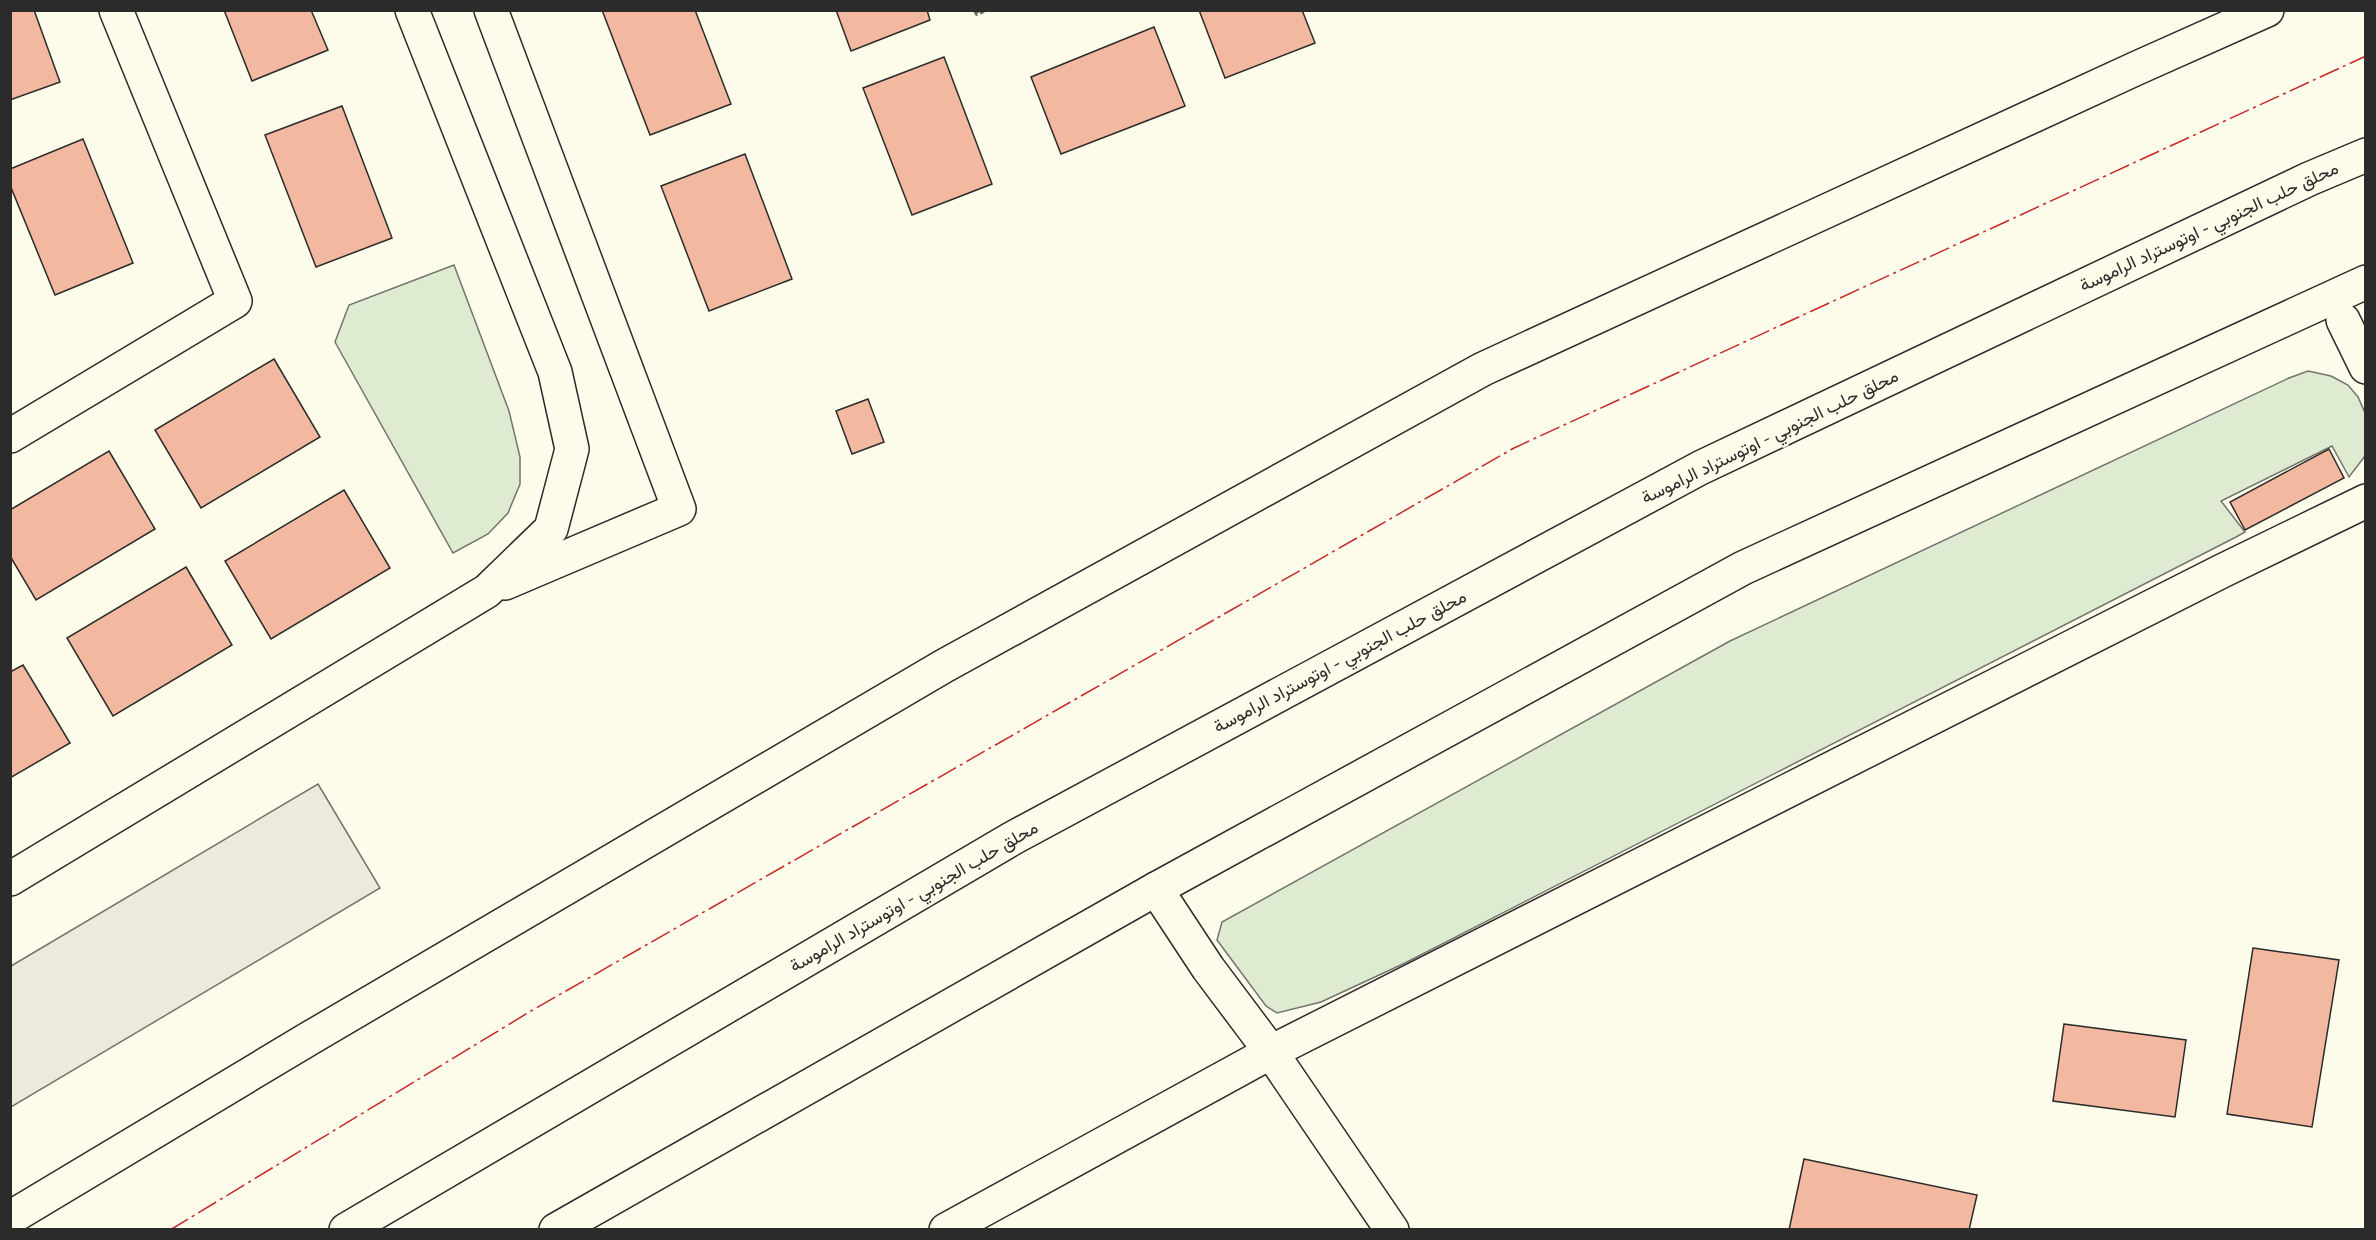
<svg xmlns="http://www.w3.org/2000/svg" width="2376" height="1240" font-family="Spectral,Vazirmatn,serif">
<rect width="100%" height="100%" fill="#fdfbea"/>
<g fill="#deebd1" stroke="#74746e" stroke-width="1.5">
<path d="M454,265L509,411L520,457V484L508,513L488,534L453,553L335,342L349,305Z"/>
<path d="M2308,371L2331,376L2348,385L2358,397L2365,413V456L2349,477L2332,446L2221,501L2245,532L2236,537L1405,963L1321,1002L1277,1013L1266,1006L1217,940L1222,922L1730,641L2289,378Z"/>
</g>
<path fill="#eceadb" stroke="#74746e" stroke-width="1.5" d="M318,784L380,888L11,1107V966Z"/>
<g fill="#f2b8a0" stroke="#2b2b2b" stroke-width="1.5">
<path d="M10,10H34L60,82L10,100Z"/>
<path d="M224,10H311L328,50L252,81Z"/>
<path d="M602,10H695L731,104L650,135Z"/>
<path d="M836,10H927L930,20L851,51Z"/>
<path d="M1199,10H1302L1315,43L1225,78Z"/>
<path d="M1154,27L1185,106L1061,154L1031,77Z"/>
<path d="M944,57L992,184L912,215L863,88Z"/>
<path d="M342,106L392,238L316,267L265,135Z"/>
<path d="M83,139L133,263L55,295L10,185V169Z"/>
<path d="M745,154L792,279L709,311L661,186Z"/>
<path d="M274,359L320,437L201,508L155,430Z"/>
<path d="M868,399L884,442L852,454L836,411Z"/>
<path d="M2329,449L2344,478L2245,530L2230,502Z"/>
<path d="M109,451L155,529L36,600L10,556V510Z"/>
<path d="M344,490L390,568L271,639L225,561Z"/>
<path d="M186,567L232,645L113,716L67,638Z"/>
<path d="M23,665L70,743L10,778V672Z"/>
<path d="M2253,948L2339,960L2312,1127L2227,1114Z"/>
<path d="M2064,1024L2186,1040L2175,1117L2053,1101Z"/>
<path d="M1804,1159L1977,1195L1969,1230H1789Z"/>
</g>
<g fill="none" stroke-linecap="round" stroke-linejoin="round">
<g stroke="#2b2b2b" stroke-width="36">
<g id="minor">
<path d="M491,10L679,509L505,583"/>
<path d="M2343,320L2366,367"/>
<path d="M10,436L235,301L116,10"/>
<path d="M10,879L487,591L551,529L572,449L555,372L412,10"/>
<path d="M1156,889L1208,968L1271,1052L1392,1230"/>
<path d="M10,1218L310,1038L944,666L1483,369L2137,68L2267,10"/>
<path d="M946,1230L1271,1052L2222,571L2366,501"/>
</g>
</g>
<g stroke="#2b2b2b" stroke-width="36">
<g id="trunk">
<path d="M346,1230L1013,838L1700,468L2309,179L2366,155"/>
<path d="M556,1230L1156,889L1743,568L2366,282"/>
</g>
</g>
<path stroke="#6a6964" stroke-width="4" stroke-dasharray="4.5 3" stroke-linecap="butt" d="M975,10L977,14L986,10"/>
<use href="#minor" stroke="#fdfbea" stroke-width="33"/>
<use href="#trunk" stroke="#fdfbea" stroke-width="33"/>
<path stroke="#c62828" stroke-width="1.5" stroke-dasharray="21 4.5 3 4.5" stroke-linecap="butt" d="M170,1230L531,1011L1514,448L2366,56"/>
</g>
<g text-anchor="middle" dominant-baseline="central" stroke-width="4.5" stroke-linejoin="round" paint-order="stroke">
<g font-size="18" fill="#2b2b2b" stroke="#fdfbea">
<text transform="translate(2209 227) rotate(-25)">محلق حلب الجنوبي - اوتوستراد الراموسة</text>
<text transform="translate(1770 437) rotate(-26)">محلق حلب الجنوبي - اوتوستراد الراموسة</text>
<text transform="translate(1340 662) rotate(-28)">محلق حلب الجنوبي - اوتوستراد الراموسة</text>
<text transform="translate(914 897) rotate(-30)">محلق حلب الجنوبي - اوتوستراد الراموسة</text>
</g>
</g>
<rect width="2376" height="1240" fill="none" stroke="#2b2b2b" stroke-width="24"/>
</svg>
